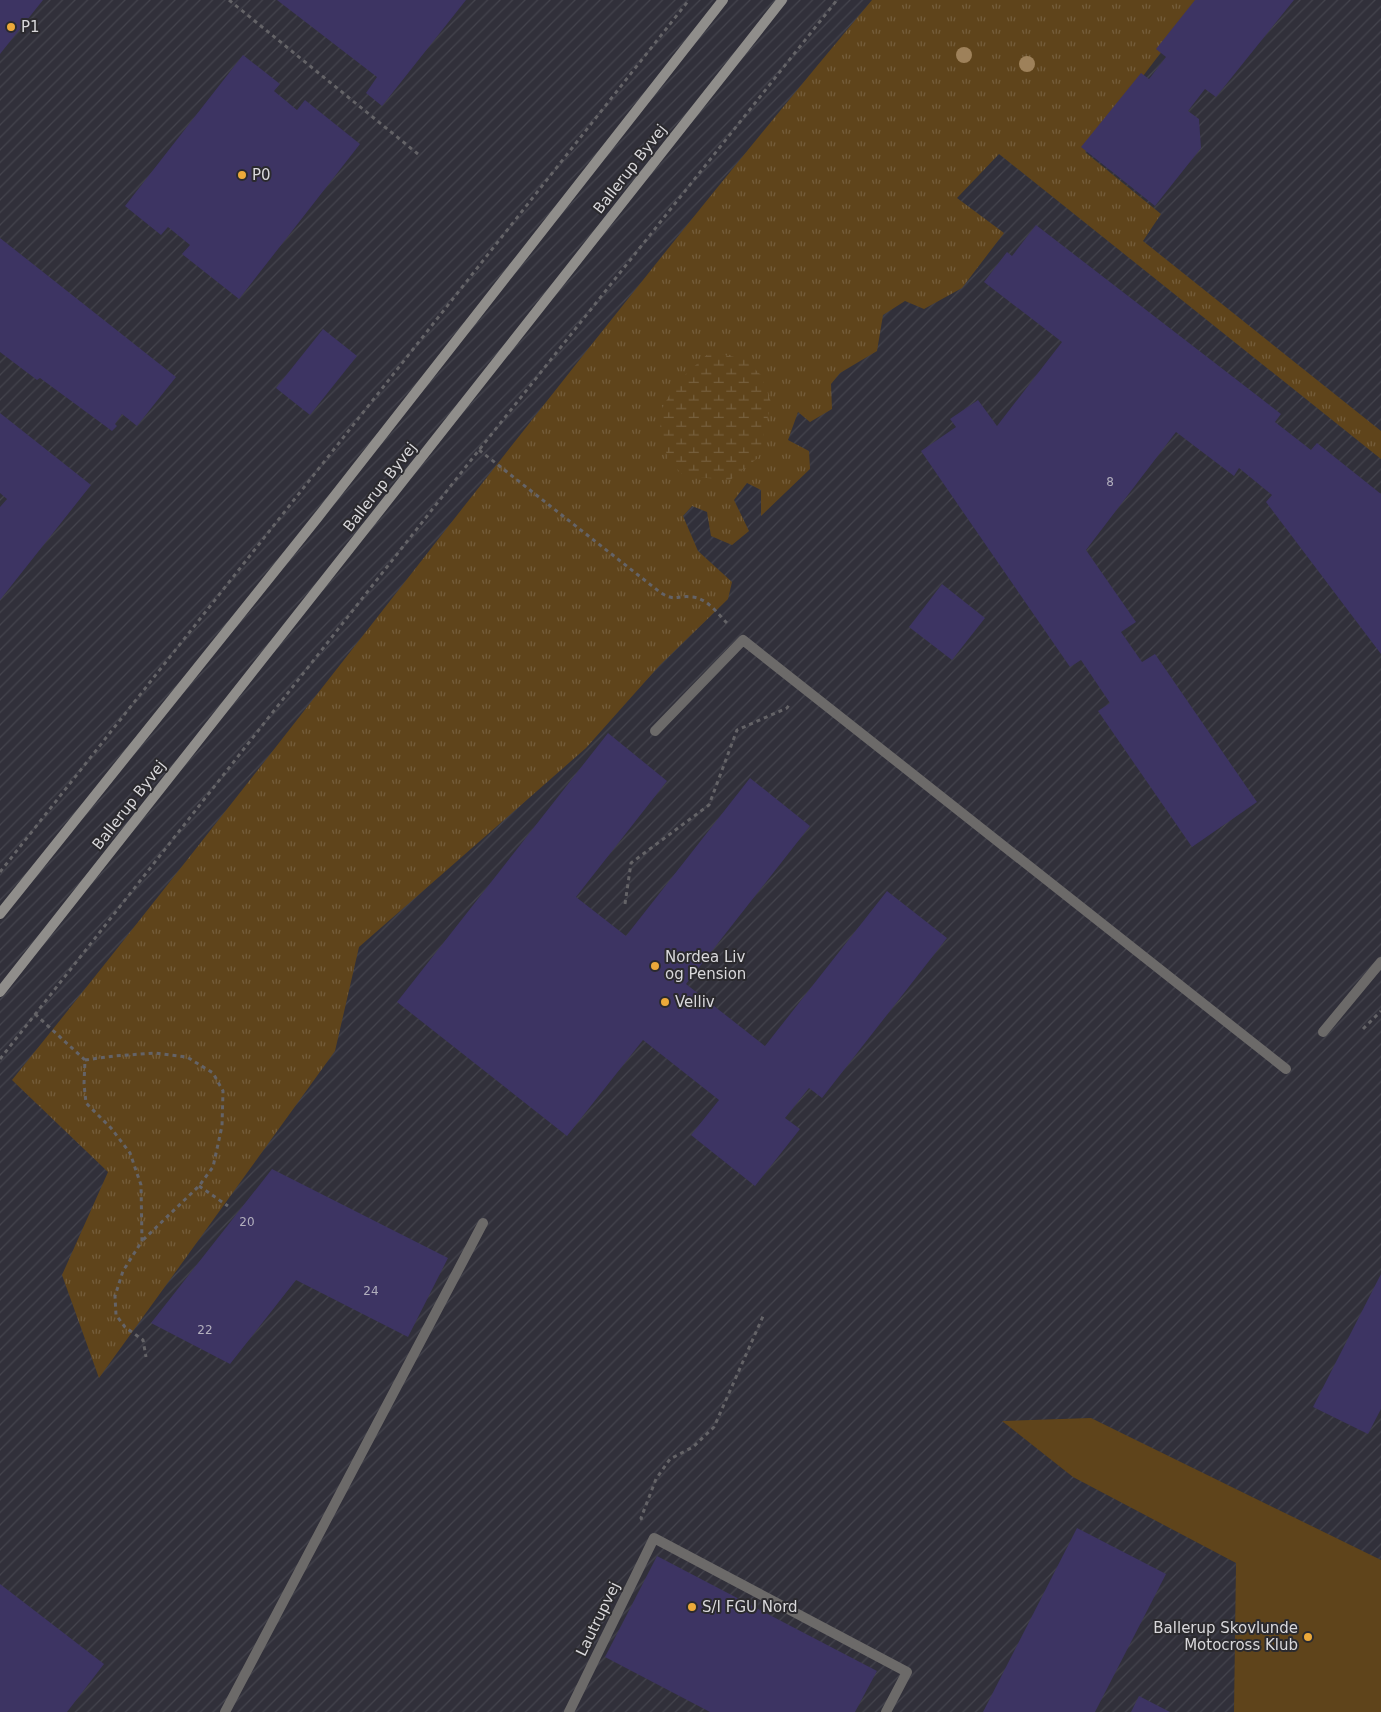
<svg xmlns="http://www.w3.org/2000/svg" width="1381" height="1712" font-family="'DejaVu Sans',sans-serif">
<defs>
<pattern id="industrial-furrows" width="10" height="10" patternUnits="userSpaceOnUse" patternTransform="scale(1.25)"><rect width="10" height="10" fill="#31303a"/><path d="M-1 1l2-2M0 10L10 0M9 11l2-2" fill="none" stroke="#44444d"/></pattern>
<pattern id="grass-tufts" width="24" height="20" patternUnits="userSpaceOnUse" patternTransform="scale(1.25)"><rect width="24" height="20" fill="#5f441b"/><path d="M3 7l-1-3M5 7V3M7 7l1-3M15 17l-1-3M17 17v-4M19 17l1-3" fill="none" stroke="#755e3c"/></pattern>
<pattern id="wetland-marsh" width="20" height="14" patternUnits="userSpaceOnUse" patternTransform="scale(1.25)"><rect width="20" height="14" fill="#5f441b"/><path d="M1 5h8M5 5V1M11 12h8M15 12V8" fill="none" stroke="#755e3c"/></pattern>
</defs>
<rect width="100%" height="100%" fill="#2b2a2e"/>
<rect fill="url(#industrial-furrows)" x="0" y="0" width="1381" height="1712"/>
<path fill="url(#grass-tufts)" d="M872,0H1201L1085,152L1161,214L1143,241L1381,431V459L999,154L957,198L1004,233L962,288L924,309L905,301L883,315L877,351L840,373L831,384L832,409L810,422L798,412L788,440L809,451L810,469L761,516V490L747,483L734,500L749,531L732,545L711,536L707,512L692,506L683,516L698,551L732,582L728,599L659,666L586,748L359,947L335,1051L99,1378L62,1275L108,1172L12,1080C301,722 576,352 872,0Z"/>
<path fill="url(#wetland-marsh)" d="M710,352L744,359L761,375L771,402L759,457L730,480L684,476L668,460L658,416L676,383Z"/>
<path fill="#5f441b" d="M1091,1418L1381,1560V1712H1234L1236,1563L1073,1477L1002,1421Z"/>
<g fill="#3d3463">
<path d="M0,0H43L0,54Z"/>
<path d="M277,0H466L382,106L366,93L377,77Z"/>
<path d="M1195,0H1294L1216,97L1205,89L1188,111L1199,119L1201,148L1155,206L1081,147L1141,73L1149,79L1166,57L1156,49Z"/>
<path d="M243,55L280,84L274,91L297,110L305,100L360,144L239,299L182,254L190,245L168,227L161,235L125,206Z"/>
<path d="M1036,225L1281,414L1275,422L1311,450L1317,443L1381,494V654L1266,502L1272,495L1239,468L1234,476L1176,432L1086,550L1136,622L1121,632L1142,662L1155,654L1257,802L1192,847L1098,711L1110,703L1081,660L1070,667L921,451L956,427L950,419L978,400L997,426L1062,342L984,282L1007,252L1012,256Z"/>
<path d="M0,238L176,377L137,426L122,414L115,424L117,426L112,431L40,378L37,380L0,352Z"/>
<path d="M323,329L357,356L310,415L276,388Z"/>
<path d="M0,413L91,485L0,600V507L7,499L0,493Z"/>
<path d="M942,584L985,618L952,660L909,627Z"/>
<path d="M608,733L667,781L576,897L626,936L750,778L810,826L686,984L765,1046L887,891L947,938L822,1098L809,1088L785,1118L800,1129L755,1186L691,1135L719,1100L643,1040L567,1136L397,1002Z"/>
<path d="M272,1169L448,1258L408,1337L296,1280L230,1364L151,1323Z"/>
<path d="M1381,1274V1409L1368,1434L1313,1407Z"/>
<path d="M1077,1528L1166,1574L1095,1712H983Z"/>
<path d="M657,1556L877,1671L855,1712H710L605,1657Z"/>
<path d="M0,1584L104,1664L67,1712H0Z"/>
<path d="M1139,1696L1170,1712H1131Z"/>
</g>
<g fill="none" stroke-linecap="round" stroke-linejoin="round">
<g stroke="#646367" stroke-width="3" stroke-dasharray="4 4" stroke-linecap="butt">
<path d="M229,0L418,154"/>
<path d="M479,450L661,593C676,602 677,595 692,597C707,598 717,613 727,623"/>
<path d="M0,872L689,0"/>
<path d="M625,904L631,863L709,805L737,730L787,708L789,705"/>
<path d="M35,1014L85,1060L84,1084L86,1103L111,1128L130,1153L141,1185L142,1241L123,1271L115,1296L116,1315L125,1327L143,1340L146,1357"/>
<path d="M1363,1029L1381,1011"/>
<path d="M0,1059L479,450L837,0"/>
<path d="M85,1060L114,1056L155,1053L187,1057L213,1073L223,1091L222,1126L213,1167L199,1186L142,1241"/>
<path d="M199,1186L228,1206"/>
<path d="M642,1520L641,1518L656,1479L670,1459L693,1447L714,1427L764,1314"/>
</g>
<g stroke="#6c6a69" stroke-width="10">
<path d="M655,731L743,640L1286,1069"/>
<path d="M225,1712L483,1223"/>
<path d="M569,1712L654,1538L907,1672L886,1712"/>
</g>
<path stroke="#6c6a69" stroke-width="10" d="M1323,1032L1381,962"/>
<g stroke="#908e8b" stroke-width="10">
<path d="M0,914L318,517L723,0"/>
<path d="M0,992L782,0"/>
</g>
</g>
<g fill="#9e815a">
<circle cx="964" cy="55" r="8"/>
<circle cx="1027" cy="64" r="8"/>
</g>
<g fill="#eca93a" stroke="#2b2a2e" stroke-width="2">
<circle cx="11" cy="27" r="5"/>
<circle cx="242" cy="175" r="5"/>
<circle cx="655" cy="966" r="5"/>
<circle cx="665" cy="1002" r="5"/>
<circle cx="692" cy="1607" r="5"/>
<circle cx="1308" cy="1637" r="5"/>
</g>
<g text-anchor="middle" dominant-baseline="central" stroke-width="4" stroke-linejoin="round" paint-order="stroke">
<g font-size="12" fill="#b2afbd">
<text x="1110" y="482">8</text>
<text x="247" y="1222">20</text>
<text x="371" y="1291">24</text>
<text x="205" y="1330">22</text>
</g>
<g font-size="15" fill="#d9d8db" stroke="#2b2a2e" text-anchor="start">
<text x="21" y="27">P1</text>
<text x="252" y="175">P0</text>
<text x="665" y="957">Nordea Liv<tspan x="665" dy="17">og Pension</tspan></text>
<text x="675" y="1002">Velliv</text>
<text x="702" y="1607">S/I FGU Nord</text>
<text x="1298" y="1628" text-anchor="end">Ballerup Skovlunde<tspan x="1298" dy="17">Motocross Klub</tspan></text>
</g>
<g font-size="15" fill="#d9d8db" stroke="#2b2a2e">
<text transform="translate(630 169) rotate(-52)">Ballerup Byvej</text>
<text transform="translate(380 487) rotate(-52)">Ballerup Byvej</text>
<text transform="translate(129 805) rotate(-52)">Ballerup Byvej</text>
<text transform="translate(598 1619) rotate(-64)">Lautrupvej</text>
</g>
</g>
</svg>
